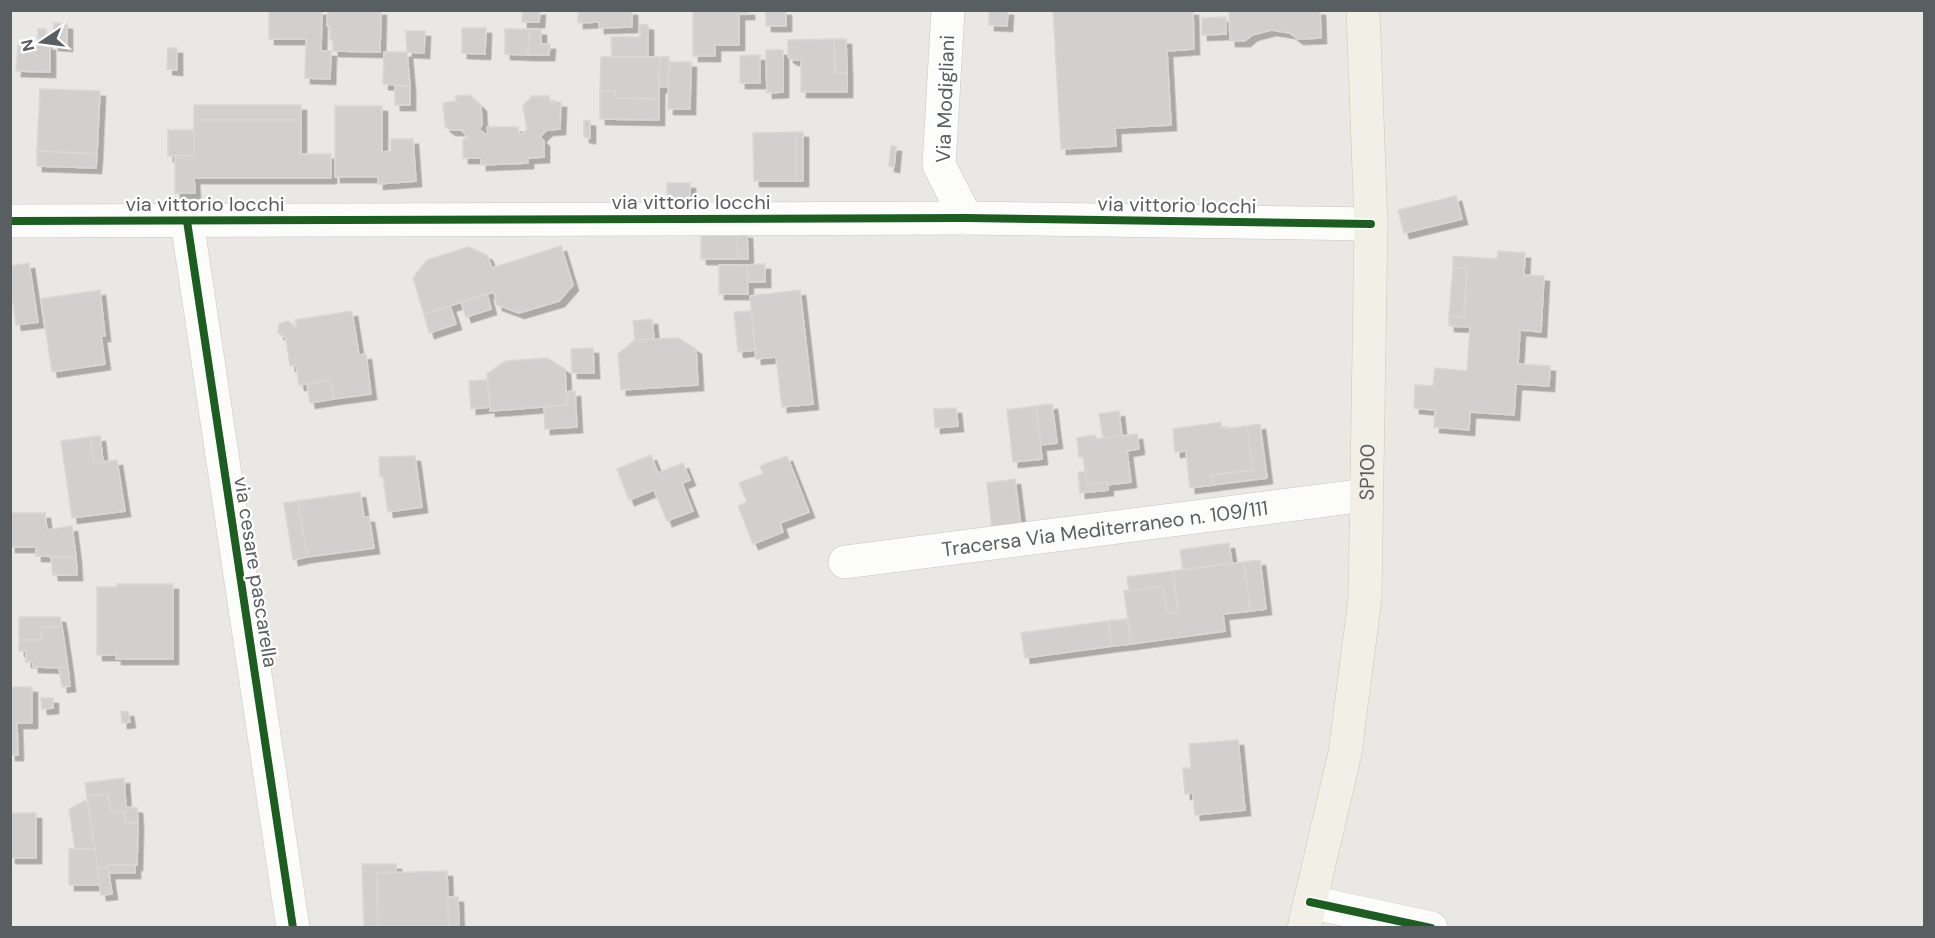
<svg xmlns="http://www.w3.org/2000/svg" width="1935" height="938" font-family="'DM Sans',sans-serif">
<defs>
<filter id="shadow"><feDropShadow dx="5.5" dy="5.5" stdDeviation="0" flood-color="#0004"/></filter>
</defs>
<rect width="100%" height="100%" fill="#eae8e4"/>
<g fill="#d2d0ce" stroke="#dad7d3" stroke-width="1.5" filter="url(#shadow)">
<path d="M269,10H322L321,51H331L330,79L305,78L306,39H269Z"/>
<path d="M328,10H381L380,52L333,51V40H330V26H327Z"/>
<path d="M522,10H540L539,22H522Z"/>
<path d="M578,10H632V27L599,28V22L578,23Z"/>
<path d="M693,10H749V14H739V45H715V56H693Z"/>
<rect x="766" y="10" width="20" height="16"/>
<path d="M989,10H1008L1007,26L989,25Z"/>
<path d="M1053,10H1193L1194,49L1167,51L1171,125L1115,128L1116,146L1061,149Z"/>
<path d="M1229,10H1320L1321,38L1298,39L1290,33L1271,30L1252,35L1245,41H1230Z"/>
<path d="M1226,17V34L1202,35V18Z"/>
<path d="M54,23L67,24V46L53,45Z"/>
<path d="M640,24L648,25V57H612L611,37H640Z"/>
<path d="M462,28H486L485,54L462,53Z"/>
<path d="M38,29H46V45H50V72L16,71L18,45H38Z"/>
<path d="M505,29H529L528,55L505,54Z"/>
<path d="M529,29L541,30V44H550L549,55H528Z"/>
<path d="M406,31H425L424,53L407,52Z"/>
<path d="M834,39H846L847,73H835Z"/>
<path d="M834,39L835,73H847V92H801V60H793L788,57V40Z"/>
<path d="M168,48H177V70L167,69Z"/>
<path d="M766,50H783V92L767,93Z"/>
<path d="M384,52H407L410,86L383,84Z"/>
<path d="M760,55V83H740V56Z"/>
<path d="M601,57H660L659,99L615,98V91H600Z"/>
<path d="M660,57H669L668,87H659Z"/>
<path d="M669,62H691L690,109H668Z"/>
<rect x="395" y="86" width="15" height="19"/>
<path d="M40,89L100,91L97,154L37,151Z"/>
<path d="M600,91H615V98L659,99V120L600,119Z"/>
<path d="M470,95L481,106L482,125L479,129L485,134H488L487,127H518L519,134H522L527,129L523,106L532,96H549L550,102H561L560,129L547,130L540,137L544,141V157L528,158V163L481,165V158H463V140L468,137L461,130H450L445,126L443,103L456,101V96Z"/>
<rect x="194" y="105" width="107" height="15"/>
<path d="M335,106H382V152L391,151V139H413L416,181L378,184V177H335Z"/>
<path d="M194,120H301V154H331V178H194L195,193H175V155H194Z"/>
<path d="M584,120L590,121V138L584,137Z"/>
<path d="M168,130H194V155L168,156Z"/>
<path d="M796,132V181H754L753,133Z"/>
<rect x="796" y="132" width="7" height="49"/>
<path d="M891,146H896L894,167L889,166Z"/>
<path d="M37,151L97,154L96,168L37,166Z"/>
<path d="M667,183H690V204H668Z"/>
<path d="M1456,196L1462,219L1404,233L1398,210Z"/>
<path d="M737,233H747L748,259H738Z"/>
<path d="M737,233L738,259H701V234Z"/>
<path d="M561,246L573,285L559,301L519,313L497,305L494,292L424,314L413,278L427,260L468,247L487,255L492,268Z"/>
<path d="M1498,251L1525,253L1524,275L1544,276L1541,332L1520,330L1518,364L1550,366L1549,386L1516,384L1514,415L1470,412L1469,430L1434,427L1435,410L1414,408L1415,385L1433,386L1435,368L1467,371L1470,327L1449,326V316L1464,317L1467,268H1453V256L1497,259Z"/>
<path d="M29,263L38,322L16,325L10,285V266Z"/>
<path d="M765,264V282H747V265Z"/>
<path d="M719,265H747L748,294H719Z"/>
<path d="M1453,268H1467L1464,317L1449,316Z"/>
<path d="M100,290L105,336H101L105,364L52,372L41,299Z"/>
<path d="M800,290L813,404L782,407L776,357L756,359L750,296Z"/>
<path d="M487,294L491,309L466,317L461,302Z"/>
<path d="M450,306L456,324L429,333L424,314Z"/>
<path d="M352,311L359,355L366,354L371,394L334,399L331,380L299,385L296,365L290,366L286,338L278,333L279,324L288,321L293,324L295,329H297L295,320Z"/>
<path d="M751,311L755,350L738,352L734,312Z"/>
<path d="M652,319L654,339L635,340L633,321Z"/>
<path d="M678,338L696,349L698,385L621,390L618,354L635,340Z"/>
<path d="M593,348L594,373H572L571,349Z"/>
<path d="M547,358L565,369L567,405L490,411L487,374L506,361Z"/>
<path d="M331,380L334,399L310,403L307,384Z"/>
<path d="M487,380L490,407L471,409L469,381Z"/>
<path d="M575,391L577,427L545,429L544,407L567,405L566,392Z"/>
<path d="M1052,404L1057,443L1040,445L1036,406Z"/>
<path d="M1036,406L1042,459L1013,462L1007,410Z"/>
<path d="M956,408L958,426L935,428L934,409Z"/>
<path d="M1119,411L1122,436L1103,438L1099,414Z"/>
<path d="M1221,422V429L1247,426L1253,470L1212,475L1213,485L1190,488L1186,451L1175,452L1173,429Z"/>
<path d="M1260,424L1267,478L1213,485L1212,475L1253,470L1247,426Z"/>
<path d="M1137,434L1139,449L1127,451L1131,482L1107,485V482L1087,485L1083,457H1079L1077,438L1095,435L1096,439Z"/>
<path d="M100,436L103,462L94,463L90,437Z"/>
<path d="M90,437L94,463L117,460L125,511L72,518L61,441Z"/>
<path d="M651,455L658,473L683,463L690,480L682,483L693,511L667,521L654,490L629,500L617,469Z"/>
<path d="M415,456L422,507L388,512L383,477H380L379,457Z"/>
<path d="M787,456L809,512L780,523L783,532L753,544L738,506L747,502L739,483L763,474L760,466Z"/>
<path d="M1078,472H1085L1087,485L1107,482L1108,490L1080,493Z"/>
<path d="M1015,479L1021,527L992,530L987,483Z"/>
<path d="M360,492L364,517H369L374,548L307,557L298,501Z"/>
<path d="M298,501L307,557L293,560L284,503Z"/>
<path d="M10,513H45L47,530L72,526L76,557L36,556V547H10Z"/>
<path d="M1229,543L1232,563L1183,570L1180,550Z"/>
<path d="M51,557H76L77,575H53Z"/>
<path d="M1260,560L1266,609L1250,611L1244,562Z"/>
<path d="M1244,562L1250,611L1223,614L1225,631L1131,644L1124,591L1163,586L1167,613L1178,612L1173,571Z"/>
<path d="M1173,571L1178,612L1167,613L1163,586L1129,591L1127,577Z"/>
<path d="M117,584H173V659H116V655H97V587H117Z"/>
<path d="M19,617H60L62,627H42L41,640H19Z"/>
<path d="M1127,619L1131,644L1112,646L1108,621Z"/>
<path d="M1108,621L1112,646L1025,658L1021,633Z"/>
<path d="M42,627H62L68,668L33,667V662H26V651H19V640H41Z"/>
<path d="M59,667L68,668L70,686L62,687Z"/>
<path d="M10,687H32V723H17L18,755H10Z"/>
<path d="M41,698H53V708L42,709Z"/>
<path d="M128,711L130,722L122,723L121,712Z"/>
<path d="M1238,740L1245,810L1195,815L1193,793L1185,794L1183,768H1191L1189,744Z"/>
<path d="M124,778L126,807L137,808L138,823H125V811L111,813L108,794L87,796L85,783Z"/>
<path d="M108,794L111,813L125,811V823H138L137,865H108V868H97L87,796Z"/>
<path d="M87,800L95,849H75L69,809Z"/>
<rect x="10" y="813" width="26" height="45"/>
<path d="M69,849H95L100,885H69Z"/>
<path d="M362,864H396V872L377,873L378,928H364Z"/>
<path d="M108,865H135V873H109L112,894L101,895L97,868H108Z"/>
<path d="M447,871L449,928H378L377,873Z"/>
<path d="M448,897H458L459,928H449Z"/>
</g>
<g fill="none" stroke-linecap="round" stroke-linejoin="round">
<g stroke="#c6c7c6" stroke-width="34">
<g id="minor">
<path d="M948,10L939,165L966,218"/>
<path d="M10,221L966,218L1371,224"/>
<path d="M187,221L293,928"/>
<path id="s1" d="M845,562L1366,495"/>
<path d="M1310,902L1431,928"/>
</g>
</g>
<g stroke="#d5c6af" stroke-width="34">
<g id="major">
<path id="s2" d="M1304,928L1345,753L1365,598L1371,224L1363,10"/>
</g>
</g>
<use href="#minor" stroke="#fcfcfb" stroke-width="33"/>
<use href="#major" stroke="#f2efe7" stroke-width="33"/>
<g stroke="#fff" stroke-width="11">
<g id="cycleway">
<path d="M10,221L966,218L1371,224"/>
<path d="M187,221L293,928"/>
<path d="M1310,902L1431,928"/>
</g>
</g>
<use href="#cycleway" stroke="#1b5e20" stroke-width="8"/>
</g>
<g text-anchor="middle" dominant-baseline="central" stroke-width="4.5" stroke-linejoin="round" paint-order="stroke">
<g font-size="20" fill="#595e63" stroke="#fff">
<text transform="translate(945 99) rotate(-88)">Via Modigliani</text>
<text x="691" y="202">via vittorio locchi</text>
<text x="205" y="204">via vittorio locchi</text>
<text transform="translate(1177 205) rotate(1)">via vittorio locchi</text>
<text stroke="none"><textPath href="#s2" startOffset="462">SP100</textPath></text>
<text stroke="none"><textPath href="#s1" startOffset="262">Tracersa Via Mediterraneo n. 109/111</textPath></text>
<text transform="translate(256 572) rotate(81)">via cesare pascarella</text>
</g>
</g>
<rect width="1935" height="938" fill="none" stroke="#595e63" stroke-width="24"/>
<g transform="translate(42 42) rotate(257)" stroke="#ffffff" stroke-width="4.5" paint-order="stroke">
<path d="M0-4.5L10 22L0 15L-10 22Z" fill="#595e63"/>
<text y="-9" font-size="16" font-weight="bold" text-anchor="middle" fill="#595e63">N</text>
</g>
</svg>
